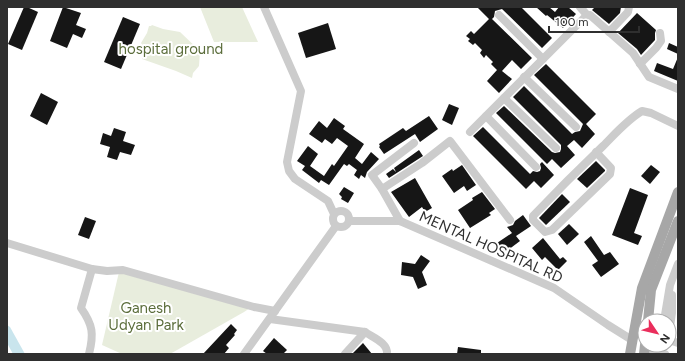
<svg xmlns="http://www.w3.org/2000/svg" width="685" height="361" font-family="Figtree,sans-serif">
<rect width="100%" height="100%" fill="#fff"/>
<g fill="#e8eddd">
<path d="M200,7H242L258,42H214Z"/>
<path d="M152,25L163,29L180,32L200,51L199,66L193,73L192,78L176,71L142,59L144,54L142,53L143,46L141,43L147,33L149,26H151Z"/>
<path d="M119,272L250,308L244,312L170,354H122L102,345Z"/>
</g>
<path fill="#c9e5ed" d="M7,325L10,327L25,354H13L7,343Z"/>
<g fill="#161616">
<path d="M24,7H27L38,12L22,50L8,44Z"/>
<path d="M63,7L81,13L76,25L86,29L82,38L73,34L67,48L50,41Z"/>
<path d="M477,7H521L552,38L542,48L502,9L495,11L494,17L492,19L532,58L521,69L512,60L502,71L512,79L499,93L487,81L497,70L491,64L493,62L486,55L484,58L480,53L482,50L475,43L473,45L468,41L470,39L466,36L471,31L474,34L489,19Z"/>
<path d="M536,7H549L555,12L559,7H568L576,14L563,28L547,15L546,16Z"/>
<path d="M595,7H621L620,13L609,24L592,10Z"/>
<path d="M637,13L656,30L655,33V40L641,55L637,49L618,33Z"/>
<path d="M123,17L140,24L121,69L104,62Z"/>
<path d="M328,23L336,49L306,58L298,33Z"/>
<path d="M669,43L678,47V54L667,49Z"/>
<path d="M678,57V81L654,71L657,63L673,69Z"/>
<path d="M546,64L596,114L586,124L595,134L582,148L574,140L567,146L575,155L561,168L552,159L547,164L496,113L504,106L552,152L555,153L560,152L561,149V145L513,97L524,86L572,134L575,132L580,131L583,124L534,75Z"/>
<path d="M41,93L58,102L47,125L30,116Z"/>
<path d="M449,104L459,108L452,125L442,120Z"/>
<path d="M429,116L438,129L420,142L415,134L384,154L379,147L380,146L379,144L403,128L406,131Z"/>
<path d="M334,118L345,126L343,129L364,144L355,158L362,164L371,152L379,159L367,172L365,178L361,175L359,179L354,175L357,170L349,164L347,166L344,164L329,185L321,180L319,183L302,170L305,166L297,161L308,146L318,154L310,166L324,176L332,164L334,166L348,146L337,138L332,144L325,139L322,143L309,134L319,121L327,128Z"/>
<path d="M483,127L530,174L533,171L537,172L540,171L541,168L540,164L542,162L554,175L541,188L534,181L526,189L473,136Z"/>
<path d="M114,128L126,132L123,141L135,145L131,155L120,152L117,160L107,157L110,147L100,144L103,133L111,136Z"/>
<path d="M419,150L423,156L389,178L386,174L393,169L396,172L394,168Z"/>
<path d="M596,161L605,170V171L587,188L577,179Z"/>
<path d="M462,165L476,185L467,191L464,186L454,193L442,176L452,169L453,171Z"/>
<path d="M651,165L660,172L650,184L641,176Z"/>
<path d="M415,178L432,208L425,212L422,207L409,217L391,192Z"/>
<path d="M344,187L354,193L348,203L341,199L342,197L339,194Z"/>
<path d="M630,188L648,195L634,233L642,236L638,245L612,235Z"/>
<path d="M482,192L495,209L489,213L491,215L470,228L458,210L473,200L472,198Z"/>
<path d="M562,194L570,202L546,225L539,218Z"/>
<path d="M523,215L531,226L516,236L520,241L504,253L497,243L512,233L507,227L513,225L515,221Z"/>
<path d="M85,217L96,221L89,239L78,235Z"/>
<path d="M569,224L579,234L567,245L558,234Z"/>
<path d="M591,236L604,255L610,252L619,264L601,277L592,265L598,261L584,242Z"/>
<path d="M543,238L560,259L563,257L567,261L558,270L545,257L542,260L532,248Z"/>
<path d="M421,255L430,261L422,272L427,285L418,289L413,277L401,275L402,262L415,264Z"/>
<path d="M231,324L237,330L234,334L235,335L226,345L229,348L224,354H203Z"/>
<path d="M274,338L287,350L283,354H267L263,351Z"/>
<path d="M363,343L372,354H352Z"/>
<path d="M458,347L481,350V354H457Z"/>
</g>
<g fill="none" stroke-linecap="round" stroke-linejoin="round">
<g stroke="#ccc" stroke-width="8">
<path d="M264,7L301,91L287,162L289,171L295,179L328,201L334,214"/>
<path d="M580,7L587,15"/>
<path d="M499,15L543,59"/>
<path d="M609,32L628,12L629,7"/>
<path d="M640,64L656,48L661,41L660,33"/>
<path d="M524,77L576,127"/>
<path d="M504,98L556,148"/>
<path d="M486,116L536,167"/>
<path d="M470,132L587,15H590L633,53L649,77L678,89"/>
<path d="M596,152L611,168L610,174L552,230L545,232L533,220V216C556,192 579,169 603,146C615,134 627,120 642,111L651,113L678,126"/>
<path d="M382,189L372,175L414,143"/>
<circle cx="341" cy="219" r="8"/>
<path d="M349,221H400L554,288L608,325L632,340"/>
<path d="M400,221L382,189L422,163L450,141L510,220"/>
<path d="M7,243L92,269L107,271L123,270L254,307L275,311"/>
<path d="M270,319L365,332L345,354"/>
<path d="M664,321L670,285L678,264"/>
<path d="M365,332C374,338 388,343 387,354"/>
<path d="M669,334L672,313V295"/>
<path d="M669,340L678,343"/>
<path d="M645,348L665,354"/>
<path d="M89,354C94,334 93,325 81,308L92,269"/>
<path d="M244,354L336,226"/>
</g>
<g stroke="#a7a7a7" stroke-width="10">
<path d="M648,321L651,290L678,221"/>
<path d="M630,354L642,288L678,192"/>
<path d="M644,354L645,345"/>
</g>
</g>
<g text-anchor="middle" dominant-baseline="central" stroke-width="4" stroke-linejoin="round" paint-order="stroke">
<g font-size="15" fill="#5b6d3b" stroke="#fff">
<text x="171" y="49">hospital ground</text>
<text x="146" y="308">Ganesh<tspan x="146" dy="17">Udyan Park</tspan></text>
</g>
<g font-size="15" fill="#2f2f2f" stroke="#fff">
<text transform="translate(491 247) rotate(24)">MENTAL HOSPITAL RD</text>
</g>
</g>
<rect width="685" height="361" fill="none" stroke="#2f2f2f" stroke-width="16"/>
<g transform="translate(657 333) rotate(125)"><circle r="19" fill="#ffffff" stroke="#acacac"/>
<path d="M0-3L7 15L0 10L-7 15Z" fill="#ea2e5c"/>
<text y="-6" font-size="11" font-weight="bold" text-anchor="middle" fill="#2f2f2f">N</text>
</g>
<path d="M549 26v6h90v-6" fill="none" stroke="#2f2f2f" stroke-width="2"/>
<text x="555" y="26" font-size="12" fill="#2f2f2f" stroke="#ffffff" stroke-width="3" paint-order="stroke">100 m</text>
</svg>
